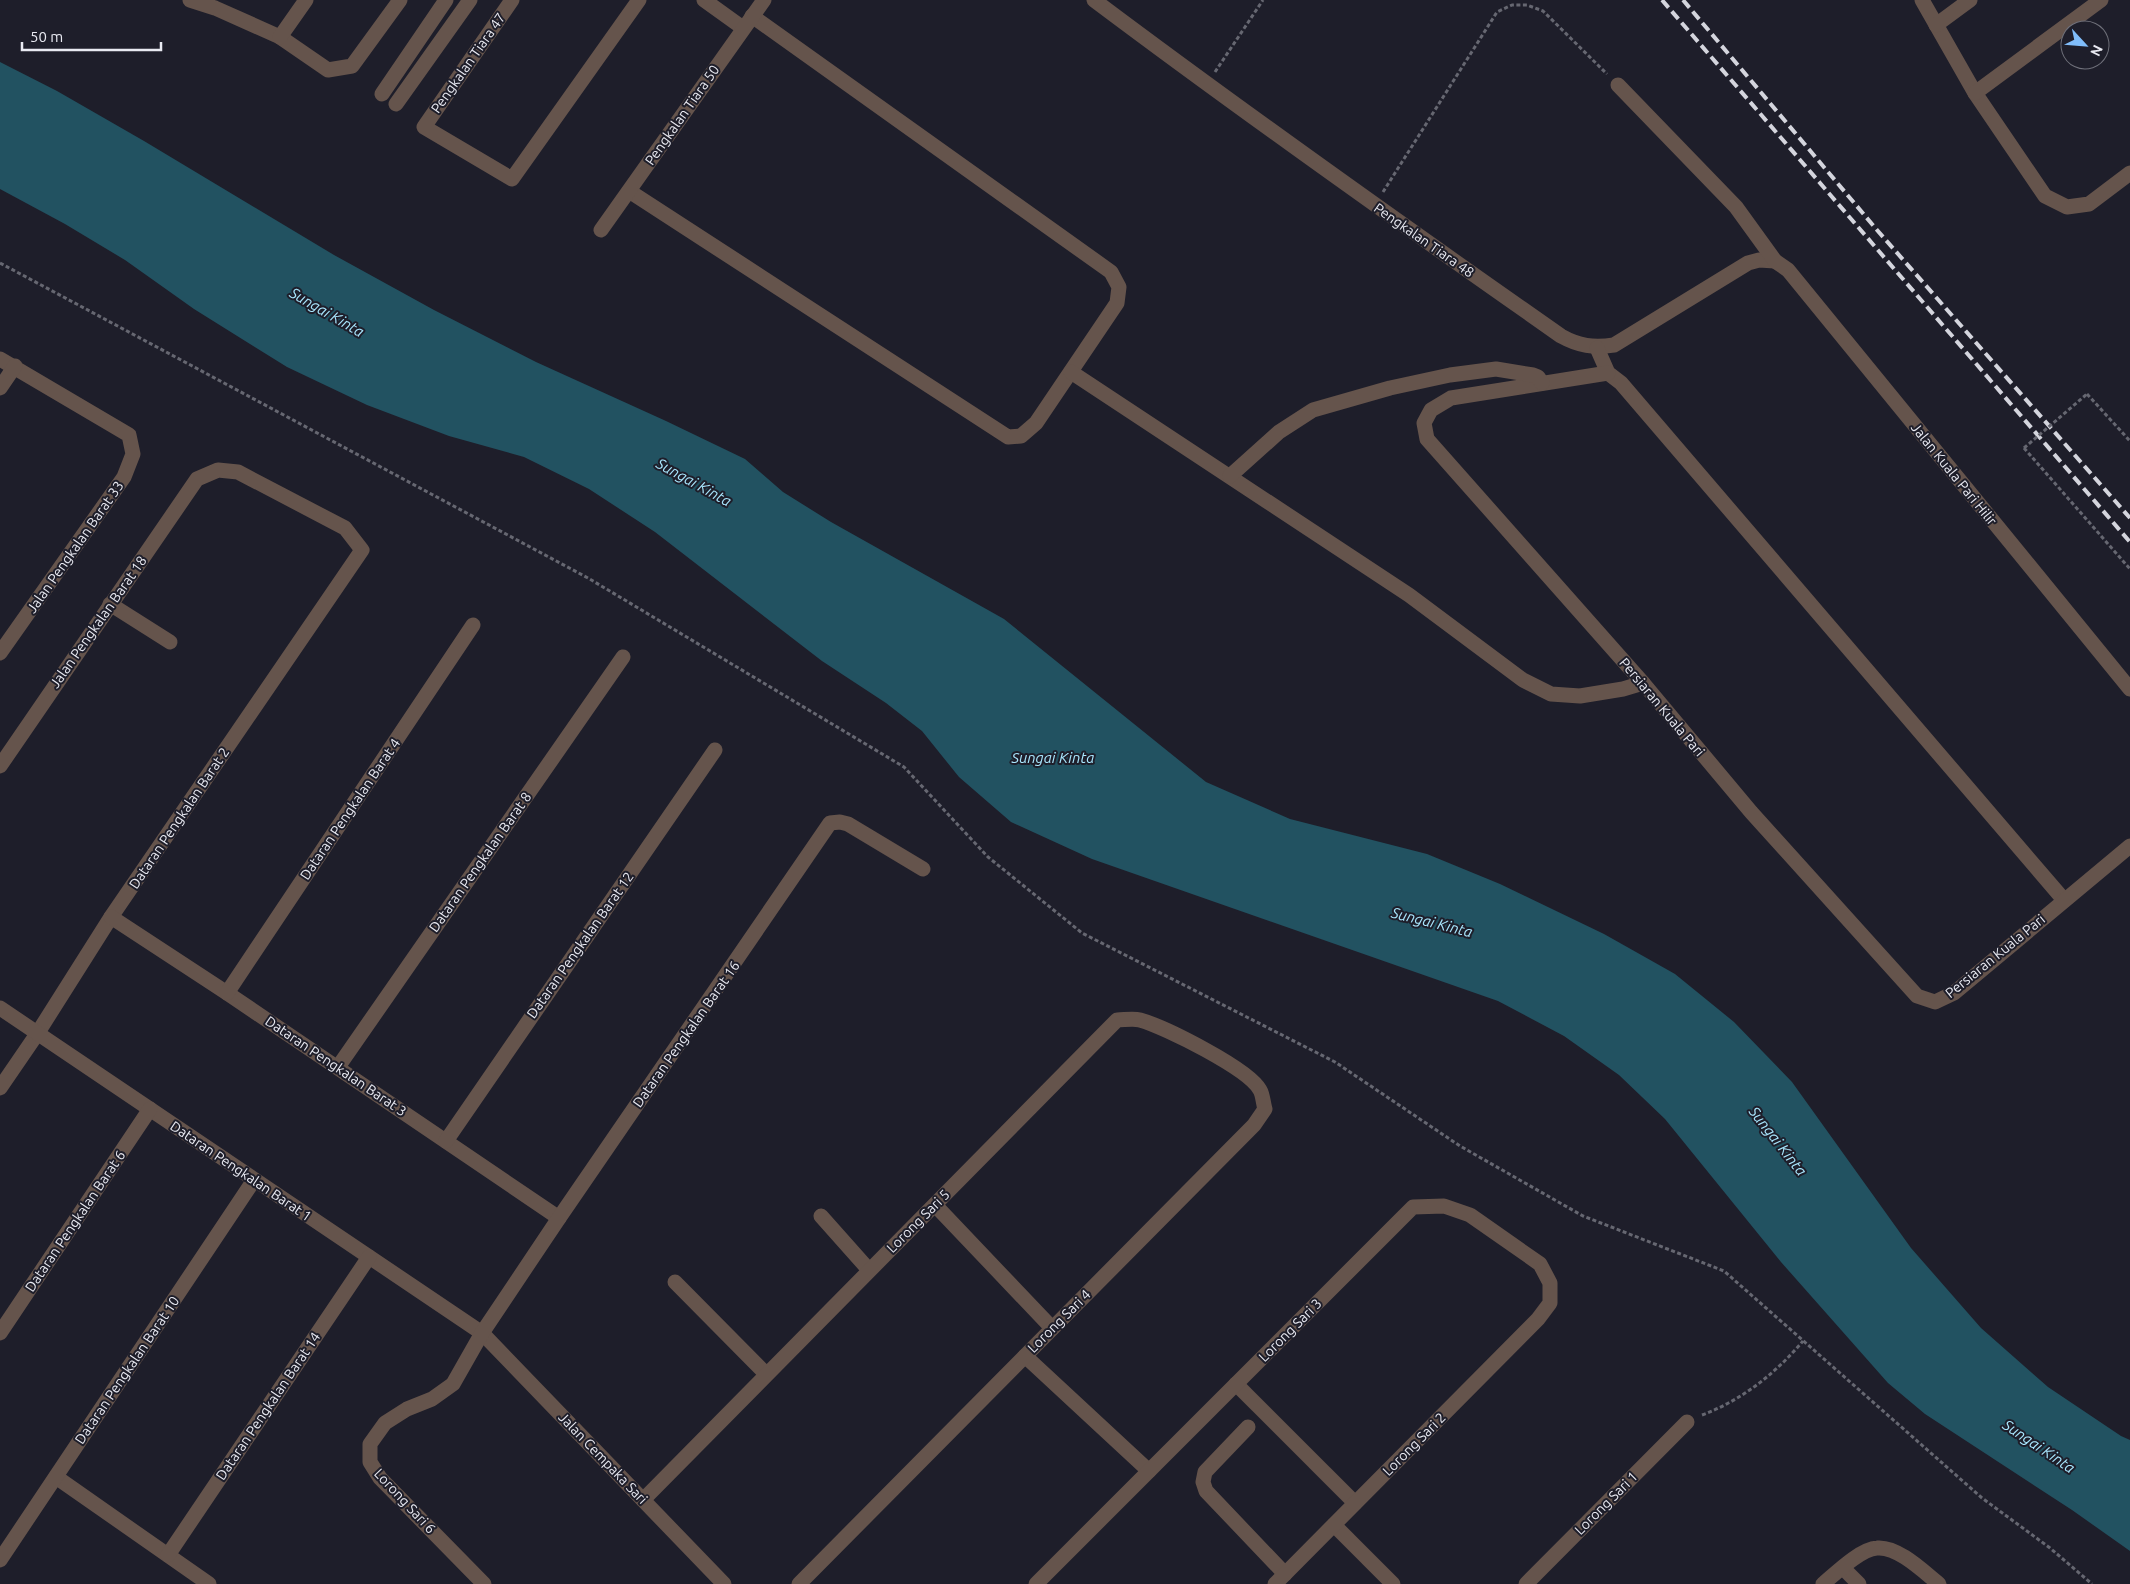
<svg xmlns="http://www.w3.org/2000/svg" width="2130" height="1584" font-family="Ubuntu,sans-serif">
<rect width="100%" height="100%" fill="#1e1e2a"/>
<path fill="#225261" d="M0,62L57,91L144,141L334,255L434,310L536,362L666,421L745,459L783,492L831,522L1004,619L1206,782L1290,819L1427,854L1500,884L1604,934L1675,974L1734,1022L1792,1082L1911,1248L1981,1328L2048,1387L2121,1436L2130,1440V1551L2072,1510L1925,1414L1888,1383L1781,1262L1665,1119L1619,1075L1564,1036L1498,1001L1092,859L1011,822L959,777L922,731L886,703L822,661L655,532L589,489L524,457L449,436L367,405L287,367L194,309L125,260L65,224L0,189Z"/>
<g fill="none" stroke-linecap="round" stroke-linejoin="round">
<g stroke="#666771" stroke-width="3" stroke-dasharray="4 2.5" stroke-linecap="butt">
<path d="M1215,72L1263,0"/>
<path d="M1383,192L1497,12L1512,5H1527L1543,11L1607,74"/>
<path d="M0,263L588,578L904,767L988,857L1082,933L1335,1062L1460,1146L1583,1216L1724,1271L1982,1498L2050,1548L2092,1584"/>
<path d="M2087,394L2130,441"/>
<path d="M2024,448L2130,569"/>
<path d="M1702,1415C1742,1400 1775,1374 1803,1341"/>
</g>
<g stroke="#65544c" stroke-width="15">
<path d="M190,0L215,8L280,37L328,70L352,66L400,0"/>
<path d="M512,0L424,127L512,179L639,0"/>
<path d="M704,0L743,28"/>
<path d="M1094,0C1247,115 1404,226 1561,336C1579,346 1593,348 1614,345L1748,263L1759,260L1775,261"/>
<path d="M1922,0L1975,93L2045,196L2067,207L2089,204L2130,173"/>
<path d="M1936,25L1970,0"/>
<path d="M280,37L306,0"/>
<path d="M1618,85L1736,207L1775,261L1788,270L2130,689"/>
<path d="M1975,93L2101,0"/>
<path d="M382,94L446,0"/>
<path d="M396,104L470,0"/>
<path d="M629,191L1008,437L1021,436L1036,423L1117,303L1119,287L1111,272L752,16"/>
<path d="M601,230L764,0"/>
<path d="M1597,348L1608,373L1621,383L2064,900"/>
<path d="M0,359L129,435L133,454L124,477L0,653"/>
<path d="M1071,372L1409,595L1523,680L1551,694L1580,696L1623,689L1643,683"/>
<path d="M1608,373L1451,398L1431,410L1424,423L1427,439L1643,683L1751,812L1917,996L1935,1002L1954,993L2130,846"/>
<path d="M0,388L15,366"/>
<path d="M1230,476L1279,432L1313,410L1390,388L1450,375L1496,369L1533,375L1538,377L1542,383"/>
<path d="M110,604L170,642"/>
<path d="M0,766L197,479L218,470L238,472L345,528L362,550L111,917L37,1034L0,1088"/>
<path d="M111,917L227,993L559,1218"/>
<path d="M227,993L473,625"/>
<path d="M0,1008L482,1333L724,1584"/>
<path d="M338,1067L623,657"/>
<path d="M446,1141L715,750"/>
<path d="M935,1205L1052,1328"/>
<path d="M821,1216L869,1270"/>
<path d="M675,1282L766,1374"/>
<path d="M0,1333L150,1109"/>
<path d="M1025,1356L1149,1471"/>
<path d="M1236,1384L1355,1503"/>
<path d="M1248,1427L1205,1472L1203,1482L1206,1491L1285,1574"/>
<path d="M56,1477L209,1584"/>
<path d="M643,1500L1117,1020C1124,1020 1133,1018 1140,1020C1165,1027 1249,1069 1260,1090C1263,1095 1263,1103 1265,1109L1254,1125L799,1584"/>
<path d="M1334,1525L1393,1584"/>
<path d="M168,1555L369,1257"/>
<path d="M0,1560L254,1180"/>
<path d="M1843,1568L1859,1584"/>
<path d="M484,1584L380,1478L370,1462V1444L385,1423L407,1409L432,1399L453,1384L482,1333L559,1218L830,823L840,822L848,824L923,869"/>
<path d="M1036,1584L1413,1207L1444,1206L1470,1215L1540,1264L1550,1283V1303L1538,1319L1275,1584"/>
<path d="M1526,1584L1687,1422"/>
<path d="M1823,1584C1835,1574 1860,1549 1877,1548C1898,1546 1924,1572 1939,1584"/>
</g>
<g stroke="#d4d5dd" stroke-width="4" stroke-dasharray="10 5" stroke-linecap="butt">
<path d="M1662,0L2130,542"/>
<path d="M1683,0L1877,230L2130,518"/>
</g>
<path stroke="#666771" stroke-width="3" stroke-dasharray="4 2.5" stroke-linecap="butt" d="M2024,448L2087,394"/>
</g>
<g text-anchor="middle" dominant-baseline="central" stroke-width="4" stroke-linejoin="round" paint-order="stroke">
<g font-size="14" fill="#e9eaf2" stroke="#1e1e2a">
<text transform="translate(468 63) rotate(-55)">Pengkalan Tiara 47</text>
<text transform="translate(682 115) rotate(-55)">Pengkalan Tiara 50</text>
<text transform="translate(1424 240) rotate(35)">Pengkalan Tiara 48</text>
<text transform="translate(1954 474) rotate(51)">Jalan Kuala Pari Hilir</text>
<text transform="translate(75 547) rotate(-55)">Jalan Pengkalan Barat 33</text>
<text transform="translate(98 622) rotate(-55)">Jalan Pengkalan Barat 18</text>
<text transform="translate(1662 707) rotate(50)">Persiaran Kuala Pari</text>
<text transform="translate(350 809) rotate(-56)">Dataran Pengkalan Barat 4</text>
<text transform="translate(179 818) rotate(-56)">Dataran Pengkalan Barat 2</text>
<text transform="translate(480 862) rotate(-55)">Dataran Pengkalan Barat 8</text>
<text transform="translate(580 945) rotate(-55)">Dataran Pengkalan Barat 12</text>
<text transform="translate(1995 956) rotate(-39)">Persiaran Kuala Pari</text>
<text transform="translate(686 1034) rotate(-55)">Dataran Pengkalan Barat 16</text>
<text transform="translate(336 1066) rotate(34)">Dataran Pengkalan Barat 3</text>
<text transform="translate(241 1171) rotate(34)">Dataran Pengkalan Barat 1</text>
<text transform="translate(75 1221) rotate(-56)">Dataran Pengkalan Barat 6</text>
<text transform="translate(918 1221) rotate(-45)">Lorong Sari 5</text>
<text transform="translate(1059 1321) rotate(-45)">Lorong Sari 4</text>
<text transform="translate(1290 1330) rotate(-45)">Lorong Sari 3</text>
<text transform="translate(127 1370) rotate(-56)">Dataran Pengkalan Barat 10</text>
<text transform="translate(268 1406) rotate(-56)">Dataran Pengkalan Barat 14</text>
<text transform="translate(1414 1444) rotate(-45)">Lorong Sari 2</text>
<text transform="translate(603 1458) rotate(46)">Jalan Cempaka Sari</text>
<text transform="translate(405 1501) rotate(47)">Lorong Sari 6</text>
<text transform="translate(1606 1503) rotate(-45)">Lorong Sari 1</text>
</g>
<g font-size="15" font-style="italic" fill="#a9e7fe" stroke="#1e1e2a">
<text transform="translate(327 312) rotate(30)">Sungai Kinta</text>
<text transform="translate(694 482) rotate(29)">Sungai Kinta</text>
<text x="1053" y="757">Sungai Kinta</text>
<text transform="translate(1432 922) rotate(14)">Sungai Kinta</text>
<text transform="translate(1778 1141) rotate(52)">Sungai Kinta</text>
<text transform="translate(2039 1446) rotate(34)">Sungai Kinta</text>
</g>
</g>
<g transform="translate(2085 45) rotate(116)"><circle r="24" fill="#1e1e2a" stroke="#6f707a"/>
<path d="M0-4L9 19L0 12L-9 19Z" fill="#80bdfa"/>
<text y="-8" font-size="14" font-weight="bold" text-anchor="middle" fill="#e9eaf2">N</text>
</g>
<path d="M22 42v8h139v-8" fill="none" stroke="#e9eaf2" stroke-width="2.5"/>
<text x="30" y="42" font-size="15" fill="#e9eaf2" stroke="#1e1e2a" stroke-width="4" paint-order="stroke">50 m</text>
</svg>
